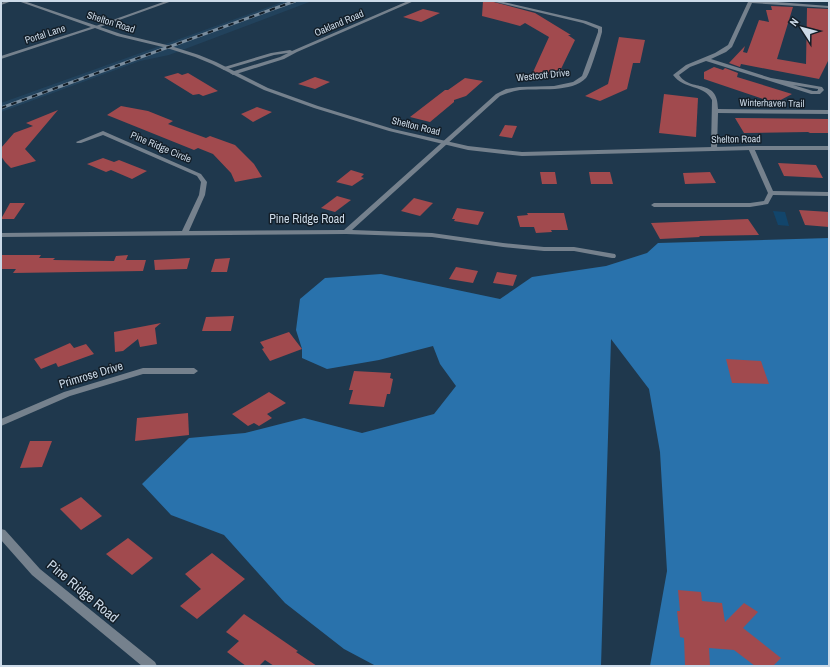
<svg xmlns="http://www.w3.org/2000/svg" width="830" height="667" font-family="'Archivo Narrow',sans-serif">
<rect width="100%" height="100%" fill="#1f384d"/>
<path fill="#22425c" d="M285,1H312L169,55L140,61L1,112V103Z"/>
<path fill="#12456b" d="M773,211L785,212L789,226L778,225Z"/>
<path fill="#2972ac" d="M829,238V666H650L667,571L660,452L649,389L611,339L601,666H376L344,649L285,603L224,535L171,515L142,484L189,438L245,433L304,418L362,433L434,414L456,386L440,364L433,346L379,360L327,369L302,358V349L296,330L300,299L325,278L381,274L500,299L532,277L606,266L647,253L658,243Z"/>
<g fill="#a14a4e">
<path d="M483,1H490L535,13L571,35H568L575,40L561,69L563,70L529,81L549,37L525,23L520,26L482,16Z"/>
<path d="M771,6L793,7L777,59L806,64L807,8L829,9L828,61L819,79L741,64L740,67L729,63L745,46L743,52L747,53L759,20L769,22L766,10H772Z"/>
<path d="M423,9L440,13L421,22L403,17Z"/>
<path d="M619,37L645,40L640,63H633L627,89L600,101L585,96L608,84Z"/>
<path d="M714,67L723,70L725,68L738,73L737,77L792,94L775,103L704,79V72Z"/>
<path d="M178,73L182,75L188,73L218,91L203,96L199,94L193,95L164,77Z"/>
<path d="M315,77L330,82L315,89L298,84Z"/>
<path d="M465,78L483,81L466,96L454,100V102L430,122L410,117L445,90H448Z"/>
<path d="M664,94L698,98L696,137L659,133Z"/>
<path d="M121,106L148,111L173,121L168,124L206,138L210,136L235,145L254,164L262,177L235,182L231,173L213,154L198,148L194,150L107,115Z"/>
<path d="M257,107L272,112L253,122L241,114Z"/>
<path d="M58,110L25,149L36,161L11,168L5,162L1,156V148L14,133L33,126L26,123Z"/>
<path d="M735,118L829,119V133H810L808,132L744,133Z"/>
<path d="M505,125L517,126L512,138L499,136Z"/>
<path d="M103,158L114,162L119,160L147,171L132,179L111,170L106,172L87,164Z"/>
<path d="M778,163L816,165L823,178L784,176Z"/>
<path d="M351,170L364,174L361,177L364,178L352,186L336,182Z"/>
<path d="M540,172H555L557,184H542Z"/>
<path d="M589,172H610L613,184H591Z"/>
<path d="M710,172L716,183L685,184L683,173Z"/>
<path d="M337,196L351,200L335,212L321,208Z"/>
<path d="M414,198L433,203L420,216L401,211Z"/>
<path d="M10,203H25L14,219H1Z"/>
<path d="M457,208L484,212L478,225L454,221L455,219H452Z"/>
<path d="M799,210L829,212V227L805,225Z"/>
<path d="M527,213H564L568,230H551L552,232L536,233L534,227H520L517,216L528,215Z"/>
<path d="M748,219L759,235L699,236L700,237L660,239L651,223Z"/>
<path d="M1,255H41L39,258H55L53,260L114,261L116,256L128,255L126,260H146L143,271L13,273L16,269H1Z"/>
<path d="M190,258L187,269L155,270L154,260Z"/>
<path d="M230,258L227,272H211L215,259Z"/>
<path d="M456,267L478,271L473,283L449,279Z"/>
<path d="M497,272L517,275L513,286L493,283Z"/>
<path d="M234,316L231,331H202L206,317Z"/>
<path d="M161,323L155,328L157,344L140,347L138,339L123,351L115,352L114,332Z"/>
<path d="M289,332L302,349L270,361L262,349L264,348L260,342Z"/>
<path d="M70,343L74,348L86,344L94,354L58,367L56,363L41,369L34,359Z"/>
<path d="M726,359L761,361L769,384L732,383Z"/>
<path d="M354,371L391,373L390,378L393,379L390,394H387L384,407L349,404L353,390H349Z"/>
<path d="M269,392L286,403L267,414L272,418L259,426L254,423L248,426L232,414Z"/>
<path d="M188,413L189,435L135,441L137,418Z"/>
<path d="M30,441H52L42,467L20,468Z"/>
<path d="M81,497L102,516L81,530L60,509Z"/>
<path d="M128,538L153,558L132,575L106,554Z"/>
<path d="M212,553L245,579L197,619L180,606L201,589L185,574Z"/>
<path d="M678,590L701,592L702,601L722,603L725,622L744,603L758,612L743,628L781,658L773,666H755L734,650L709,648L710,666H685L684,638L680,637L677,611H680Z"/>
<path d="M244,614L298,651L296,652L317,666H274L265,660L259,666H246L227,652L239,641L226,632Z"/>
</g>
<g fill="none" stroke-linecap="round" stroke-linejoin="round">
<g fill="#75818d" fill-rule="evenodd">
<path d="M6,1H12L1,5V3Z"/>
<path d="M166,1H172L97,28L93,27Z"/>
<path d="M408,1H414L297,52L284,59L233,75L230,73L231,72L280,57L288,53L274,55L224,70L221,68L271,53L290,50L292,51Z"/>
<path d="M491,1H499L586,21L602,27V32C600,40 590,74 586,78C572,93 539,88 520,90C513,91 507,93 500,96L352,230L432,233L503,243L544,247H574L615,254L616,256L615,258H612L574,251H544L503,247L432,237L346,234L1,237V233L182,231L199,195L201,182L197,176L103,135L81,143H77L76,142L103,131L201,174L207,182L205,195L189,231L344,230L496,94L506,89L519,87L554,86L573,82L582,76L598,32V29L583,23Z"/>
<path d="M744,1H764L829,6V8L752,3L732,47L726,52L711,59L771,78L822,87L824,90L820,94H811L706,61L690,67L679,75C691,93 718,77 718,109L829,110V114L718,113L717,149L714,151L711,149L712,100C704,84 684,90 673,75L686,65L715,53L728,45L748,2ZM793,85L818,89V90L817,91H813Z"/>
<path d="M751,146L754,148L773,191L829,192V196L773,195L768,204L750,207H654L651,205L654,203H750L764,201L768,193L748,148Z"/>
<path d="M143,368H194L198,371L194,374H143L70,396L1,426V419L64,392Z"/>
<path d="M1,529L5,530L40,569L155,662L157,666H142L32,575L1,540Z"/>
</g>
<path fill="#75818d" fill-rule="evenodd" d="M18,1H24L121,34L171,46L199,55L216,62L268,88L318,106L393,129L468,146L522,152L751,146H829V150H751L522,156L468,150L389,131L314,108L264,90L212,64L195,57L167,48L117,36L95,28L1,59V56L91,27Z"/>
<g stroke="#7a8d9e" stroke-width="3">
<path id="rail" d="M1,108L295,1"/>
</g>
<use href="#rail" stroke="#131e28" stroke-width="2" stroke-dasharray="5.5" stroke-linecap="butt"/>
</g>
<g text-anchor="middle" dominant-baseline="central" stroke-width="3" stroke-linejoin="round" paint-order="stroke">
<g font-size="10" fill="#ccdae8" stroke="#131e28">
<text transform="translate(111 22) rotate(18)">Shelton Road</text>
<text transform="translate(339 23) rotate(-23)">Oakland Road</text>
<text transform="translate(45 34) rotate(-18)">Portal Lane</text>
<text transform="translate(543 75) rotate(-6)">Westcott Drive</text>
<text transform="translate(772 103) rotate(1)">Winterhaven Trail</text>
<text transform="translate(416 126) rotate(14)">Shelton Road</text>
<text transform="translate(736 139) rotate(-1)">Shelton Road</text>
<text transform="translate(161 147) rotate(23)">Pine Ridge Circle</text>
</g>
<g font-size="12" fill="#ccdae8" stroke="#131e28">
<text x="307" y="219">Pine Ridge Road</text>
<text transform="translate(91 375) rotate(-17)">Primrose Drive</text>
</g>
<g font-size="14" fill="#ccdae8" stroke="#131e28">
<text transform="translate(83 591) rotate(40)">Pine Ridge Road</text>
</g>
</g>
<rect width="830" height="667" fill="none" stroke="#ccdae8" stroke-width="4"/>
<g transform="translate(802 28) rotate(306)" stroke="#131e28" stroke-width="3" paint-order="stroke">
<path d="M0-3L7 15L0 10L-7 15Z" fill="#ccdae8"/>
<text y="-6" font-size="11" font-weight="bold" text-anchor="middle" fill="#ccdae8">N</text>
</g>
</svg>
